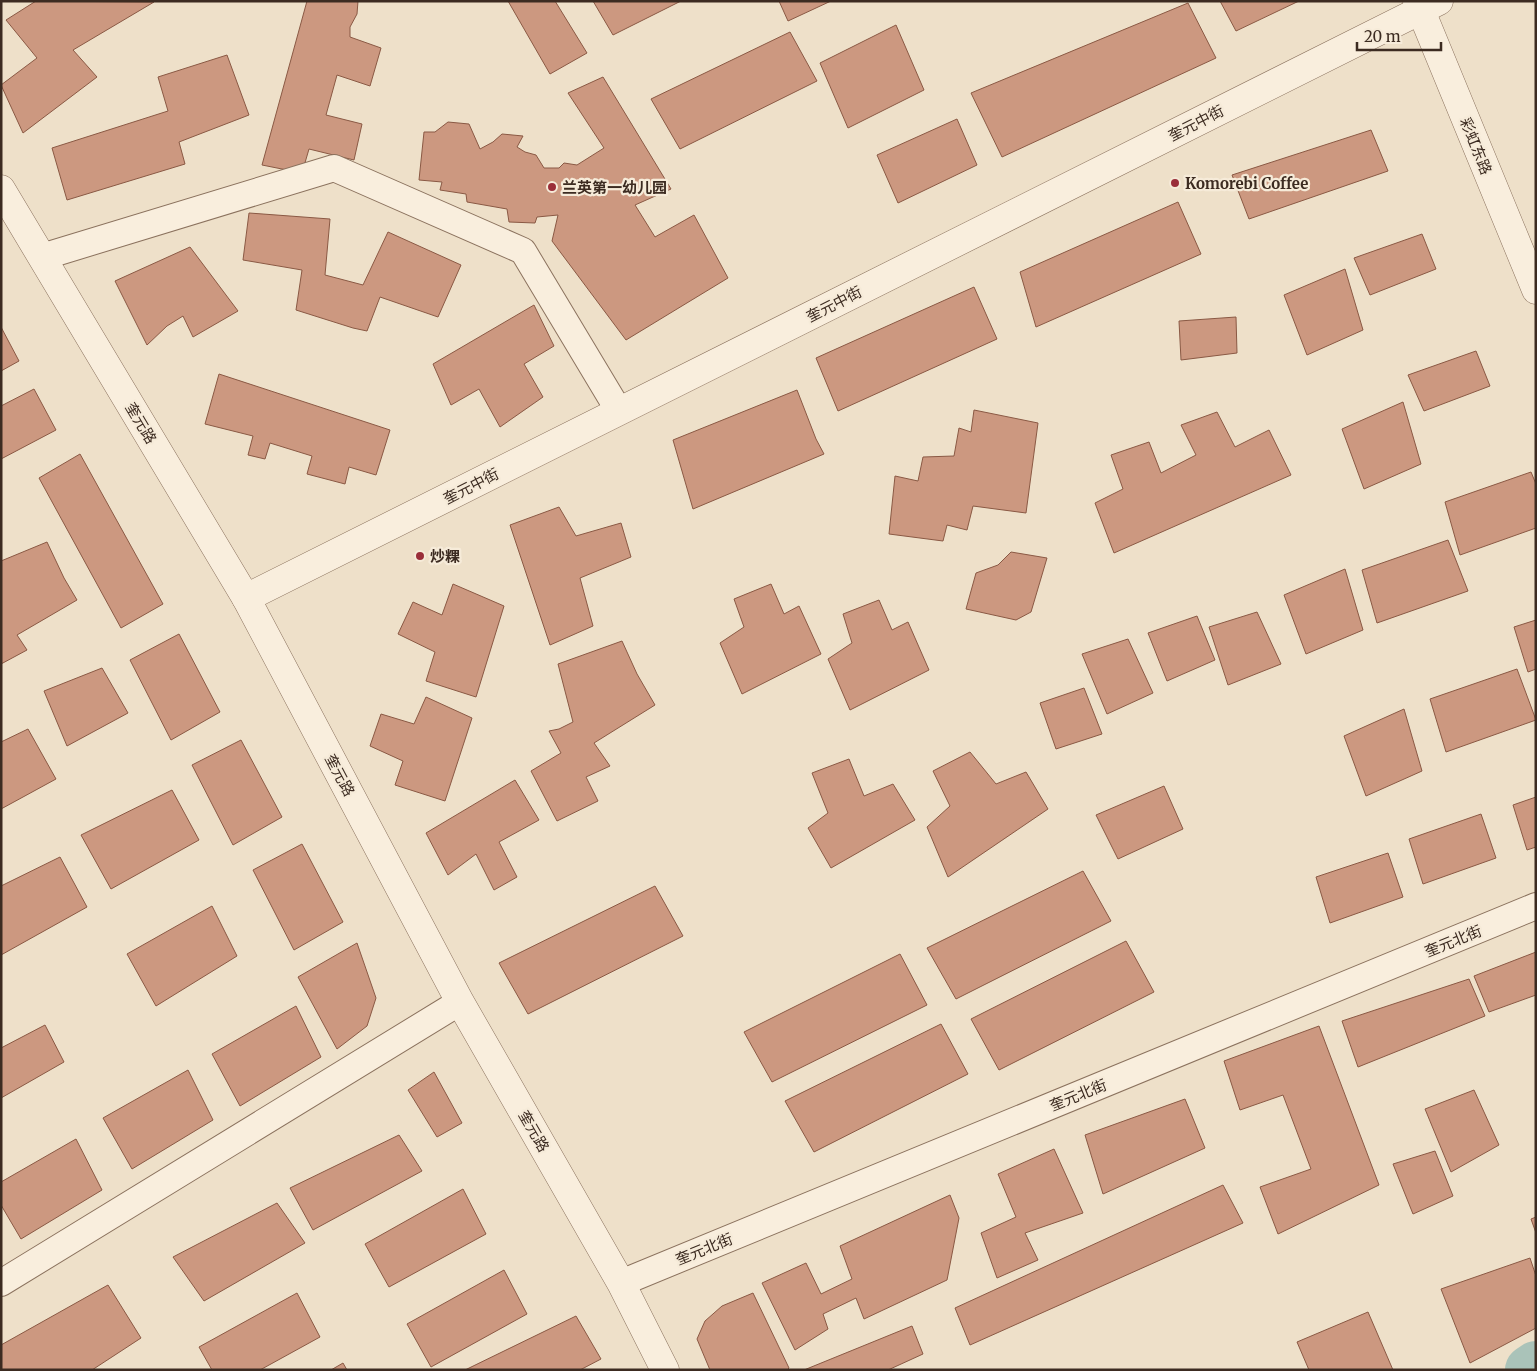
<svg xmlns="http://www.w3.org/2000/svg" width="1537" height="1371" font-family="Merriweather,'Noto Sans SC',serif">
<rect width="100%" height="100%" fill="#eee0c9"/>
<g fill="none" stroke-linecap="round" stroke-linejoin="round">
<path stroke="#aac3b9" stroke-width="50" d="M1530,1370L1536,1366"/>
</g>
<g fill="#cc9880" stroke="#8a5944">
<path d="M36,1L154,2L73,50L97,77L23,133L1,85L37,58L6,20Z"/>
<path d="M307,1H358L357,14L350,27V37L381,48L370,86L337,75L326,115L362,124L354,160L309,149L302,173L262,165Z"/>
<path d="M508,1H555L587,53L550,74Z"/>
<path d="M593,1H681L613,35Z"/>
<path d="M779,1H831L788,21Z"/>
<path d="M1220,1H1299L1236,31Z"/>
<path d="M1188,3L1216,58L1002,157L971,93Z"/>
<path d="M896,25L924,90L848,128L820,63Z"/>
<path d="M790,32L817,81L680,149L651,99Z"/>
<path d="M227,55L249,115L179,142L185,164L67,200L52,148L168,111L158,77Z"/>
<path d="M603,77L671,189L635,205L655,237L694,215L728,278L626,340L552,241L558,215L537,217L535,223L509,222L507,209L467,202L466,194L440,190L442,182L419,180L424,132H435L448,122L469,124L480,149L493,142L502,134L523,136L517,147L525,152L536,155L544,168H559L564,163L577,165L604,148L568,93Z"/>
<path d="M957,119L977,165L898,203L877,155Z"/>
<path d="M1371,130L1388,171L1249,219L1232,175Z"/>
<path d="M1178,202L1201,254L1036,327L1020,272Z"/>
<path d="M249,213L330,219L325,275L363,285L388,232L461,265L438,317L380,297L367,331L353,328L296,310L302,270L243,260Z"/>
<path d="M1422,234L1436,269L1370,295L1354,258Z"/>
<path d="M190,247L238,311L193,337L183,316L167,326L147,345L115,281Z"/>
<path d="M1345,269L1363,330L1307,355L1284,295Z"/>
<path d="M974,287L997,339L838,411L816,358Z"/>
<path d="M534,305L554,346L524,364L543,397L500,427L479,389L451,405L433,364Z"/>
<path d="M1236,317L1237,353L1181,360L1179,321Z"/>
<path d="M1,327L19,361L1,371Z"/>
<path d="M1476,351L1490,386L1424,411L1408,375Z"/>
<path d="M219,374L390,430L376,475L349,467L345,484L307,474L312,456L270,443L265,459L248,455L253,436L205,424Z"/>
<path d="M34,389L56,430L1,459V406Z"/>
<path d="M797,390L816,439L824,454L693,509L673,440Z"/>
<path d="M1403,402L1421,464L1364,489L1342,429Z"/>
<path d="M974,410L1038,423L1026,513L973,506L967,530L947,525L943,541L889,534L895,476L918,481L923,457L954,456L959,428L971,432Z"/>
<path d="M1217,412L1235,447L1269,430L1291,475L1114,553L1095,503L1123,489L1111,455L1149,442L1161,473L1196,455L1181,425Z"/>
<path d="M80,454L163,604L121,628L39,478Z"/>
<path d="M1531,472L1536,484V528L1460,555L1445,502Z"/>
<path d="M559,507L576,536L621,523L631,557L580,578L593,626L550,645L510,525Z"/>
<path d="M1448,540L1468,591L1377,623L1362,570Z"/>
<path d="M47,542L64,578L77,600L17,635L27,650L1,664V561Z"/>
<path d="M1011,552L1047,558L1031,612L1016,620L966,609L976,573L998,565Z"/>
<path d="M1345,569L1363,630L1306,654L1284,595Z"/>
<path d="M453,584L504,606L476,697L426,681L435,652L398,634L413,602L442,615Z"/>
<path d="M771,584L784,614L799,606L821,654L742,694L720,643L744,627L734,599Z"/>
<path d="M879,600L892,630L908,622L929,670L850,710L828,659L852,643L843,614Z"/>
<path d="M1257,612L1281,664L1228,685L1209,627Z"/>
<path d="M1197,616L1215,660L1167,681L1148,633Z"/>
<path d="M1536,620V669L1528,672L1514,627Z"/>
<path d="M179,634L220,712L171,740L130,660Z"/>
<path d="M1128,639L1153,693L1107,714L1082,654Z"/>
<path d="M622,641L637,674L655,705L594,743L610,766L586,777L598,801L557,821L531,771L561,753L549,731L559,729L573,722L558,664Z"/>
<path d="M102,668L128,713L67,746L44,691Z"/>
<path d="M1517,669L1536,720L1446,752L1430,699Z"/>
<path d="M1084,688L1102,734L1056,749L1040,703Z"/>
<path d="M426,697L472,718L445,801L395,785L403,761L370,746L381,714L414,724Z"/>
<path d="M1404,709L1422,771L1366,796L1344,736Z"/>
<path d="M28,729L56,779L1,809V742Z"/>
<path d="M241,740L282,817L233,845L192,765Z"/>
<path d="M970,752L996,784L1026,772L1048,809L948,877L927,827L950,806L933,771Z"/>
<path d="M849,759L864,796L893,784L915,820L831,868L808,828L828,813L812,773Z"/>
<path d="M515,780L539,820L499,842L517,877L494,890L476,854L448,875L426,833Z"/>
<path d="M1164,786L1183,829L1118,859L1096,815Z"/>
<path d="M172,790L199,840L111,889L81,835Z"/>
<path d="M1536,797V847L1527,850L1513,805Z"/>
<path d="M1481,814L1496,858L1423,884L1409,839Z"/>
<path d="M302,844L343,922L294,950L253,870Z"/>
<path d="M1388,853L1403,897L1330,923L1316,877Z"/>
<path d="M60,857L87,907L1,955V886Z"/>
<path d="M1083,871L1111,921L956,999L927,948Z"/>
<path d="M655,886L683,936L528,1014L499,963Z"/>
<path d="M212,906L237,956L156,1006L127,954Z"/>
<path d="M1126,941L1154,992L999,1070L971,1019Z"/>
<path d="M357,943L376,998L367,1026L337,1049L298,977Z"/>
<path d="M1536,952V995L1489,1012L1474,976Z"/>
<path d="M900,954L927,1005L772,1082L744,1032Z"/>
<path d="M1469,979L1485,1016L1358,1067L1342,1021Z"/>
<path d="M296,1006L321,1057L240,1106L212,1054Z"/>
<path d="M941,1024L968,1074L814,1152L785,1101Z"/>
<path d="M45,1025L64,1062L1,1098V1048Z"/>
<path d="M1319,1026L1379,1185L1278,1234L1260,1187L1311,1169L1283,1095L1240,1110L1224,1061Z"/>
<path d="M188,1070L213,1120L132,1169L103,1118Z"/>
<path d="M434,1072L462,1123L437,1137L408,1090Z"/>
<path d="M1474,1090L1499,1145L1451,1172L1425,1109Z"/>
<path d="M1185,1099L1205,1148L1103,1194L1085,1135Z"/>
<path d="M399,1135L422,1171L313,1230L290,1188Z"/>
<path d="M76,1139L102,1190L21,1239L1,1205V1182Z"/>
<path d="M1054,1149L1083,1213L1025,1233L1038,1260L997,1278L981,1233L1016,1217L998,1174Z"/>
<path d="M1435,1151L1453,1196L1413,1214L1393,1164Z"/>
<path d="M1223,1185L1243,1223L970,1345L955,1308Z"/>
<path d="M463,1189L486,1234L389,1287L365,1244Z"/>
<path d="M950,1195L959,1218L947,1280L864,1319L856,1298L823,1314L828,1329L795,1350L762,1283L806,1263L821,1294L852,1279L840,1246Z"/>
<path d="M277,1203L305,1243L204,1301L173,1257Z"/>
<path d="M1536,1217V1233L1531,1219Z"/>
<path d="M1530,1258L1536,1276V1328L1470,1363L1441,1289Z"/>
<path d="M504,1270L527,1314L431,1367L407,1324Z"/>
<path d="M108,1285L141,1338L92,1370H1V1345Z"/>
<path d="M297,1293L320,1337L260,1370H212L199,1347Z"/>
<path d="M753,1293L789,1368L787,1370H710L697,1339L705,1321L722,1306Z"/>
<path d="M1368,1312L1393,1370H1309L1297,1342Z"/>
<path d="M576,1316L601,1359L580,1370H465Z"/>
<path d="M912,1326L923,1354L888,1370H804Z"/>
<path d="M343,1363L347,1370H331Z"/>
</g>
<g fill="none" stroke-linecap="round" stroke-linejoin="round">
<g stroke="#8b725e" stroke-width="28">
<g id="minor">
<path d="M42,257L334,168L523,251L619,411"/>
<path d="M1,1283L460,1002"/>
<path d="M621,1283L1536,906"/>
</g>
</g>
<g stroke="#8b725e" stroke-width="29">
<g id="tertiary">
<path d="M1417,1L1536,290"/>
<path d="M1,189L246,598L460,1002L621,1283L665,1370"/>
<path d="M246,598L1439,1"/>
</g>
</g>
<use href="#minor" stroke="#f9eedd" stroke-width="26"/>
<use href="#tertiary" stroke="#f9eedd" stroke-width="28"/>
</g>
<g fill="#9a2e39" stroke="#f6ebd9" stroke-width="2">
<circle cx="1175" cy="183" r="5"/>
<circle cx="552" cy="187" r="5"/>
<circle cx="420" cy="556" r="5"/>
</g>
<g text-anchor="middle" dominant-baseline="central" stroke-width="4.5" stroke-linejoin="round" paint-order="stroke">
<g font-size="15" fill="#3c2b21" stroke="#f6ebd9">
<text transform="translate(1196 123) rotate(-27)">奎元中街</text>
<text transform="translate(1476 146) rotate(68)">彩虹东路</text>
<text transform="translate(834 304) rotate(-27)">奎元中街</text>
<text transform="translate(141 423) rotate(59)">奎元路</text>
<text transform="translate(471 486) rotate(-27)">奎元中街</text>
<text transform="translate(340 775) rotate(62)">奎元路</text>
<text transform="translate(1453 941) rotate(-22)">奎元北街</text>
<text transform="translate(1078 1095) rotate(-22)">奎元北街</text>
<text transform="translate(534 1131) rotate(60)">奎元路</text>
<text transform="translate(704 1249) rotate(-22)">奎元北街</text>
</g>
<g font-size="15" font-weight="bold" fill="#3c2b21" stroke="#f6ebd9" text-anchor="start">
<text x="1185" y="183">Komorebi Coffee</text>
<text x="562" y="187">兰英第一幼儿园</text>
<text x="430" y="556">炒粿</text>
</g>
</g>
<rect width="1537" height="1371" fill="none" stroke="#3c2b21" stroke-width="5"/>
<path d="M1357 42v8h84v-8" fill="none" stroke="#3c2b21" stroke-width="2.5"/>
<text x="1364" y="42" font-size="15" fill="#3c2b21" stroke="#f6ebd9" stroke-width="4" paint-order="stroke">20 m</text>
</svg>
